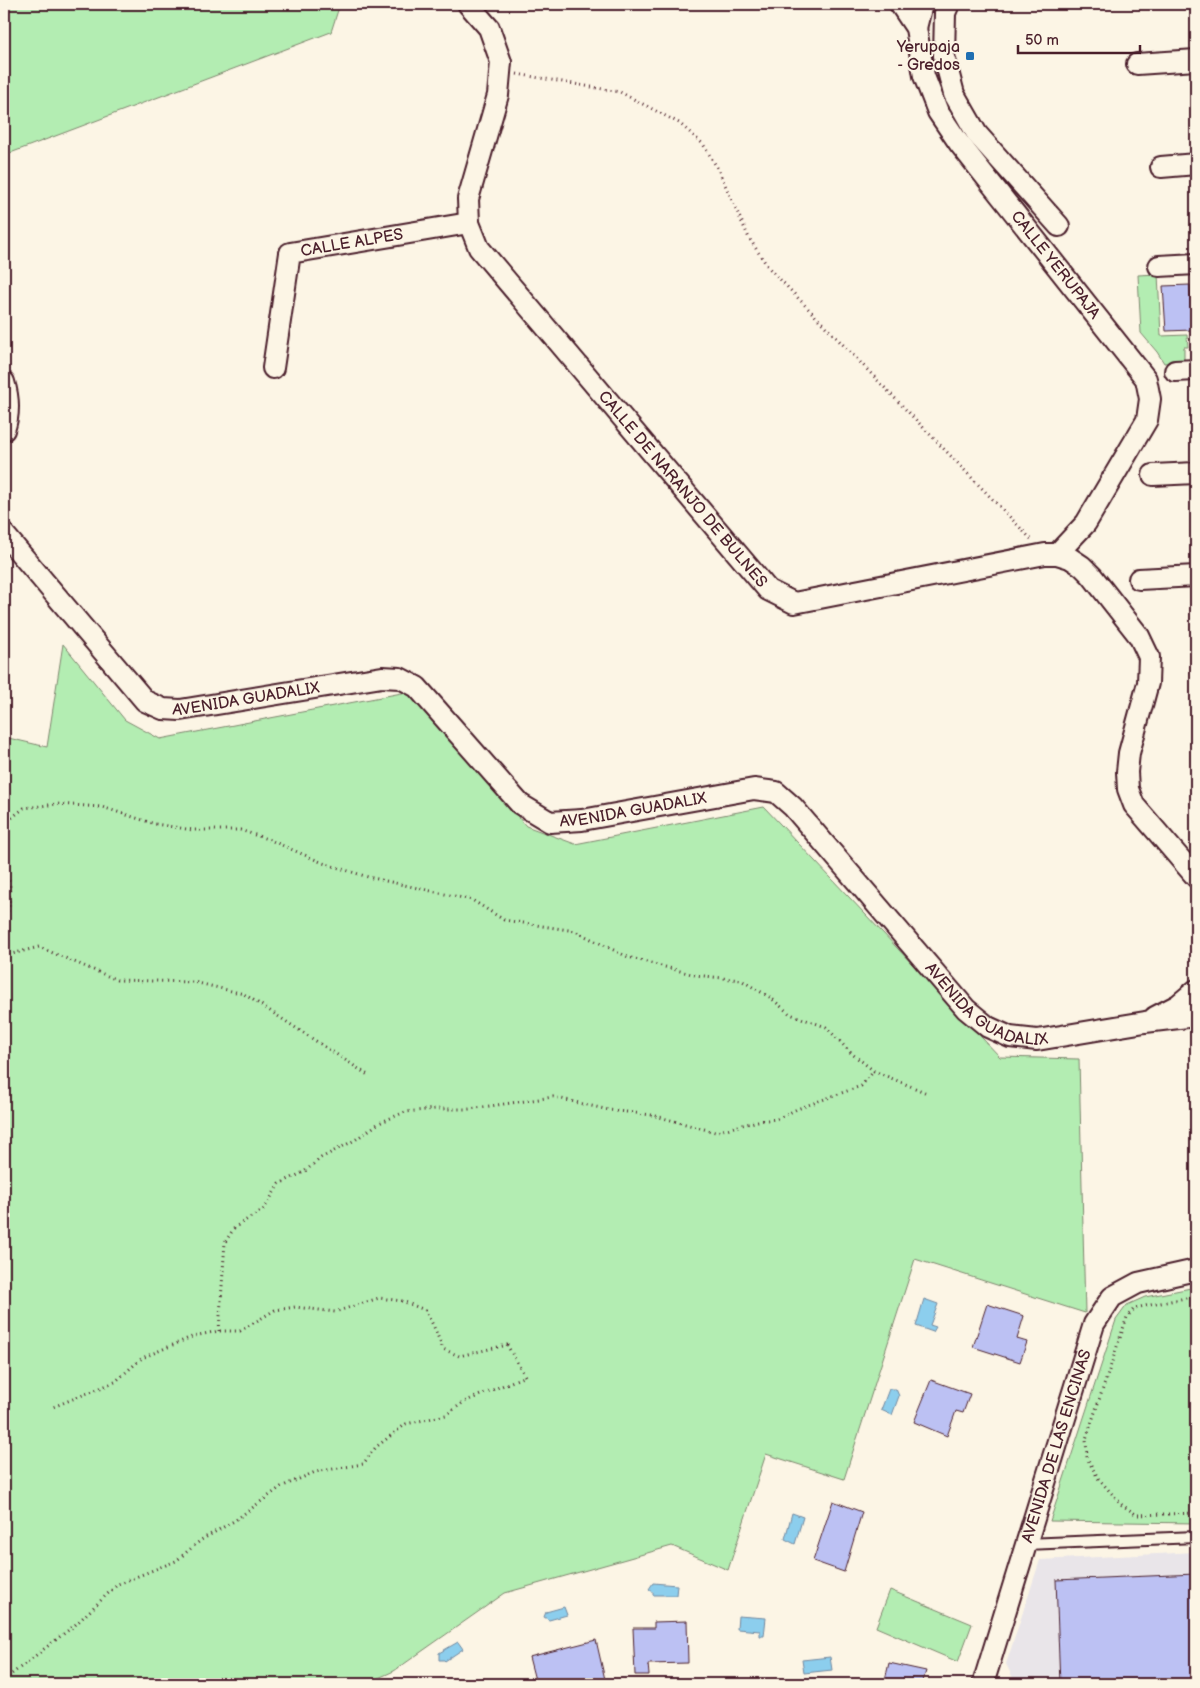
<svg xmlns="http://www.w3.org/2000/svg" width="1200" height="1688" font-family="'Balsamiq Sans',sans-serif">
<rect width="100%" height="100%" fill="#fcf5e5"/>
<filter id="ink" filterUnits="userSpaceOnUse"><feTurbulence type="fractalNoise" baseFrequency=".02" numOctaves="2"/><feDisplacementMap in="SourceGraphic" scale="10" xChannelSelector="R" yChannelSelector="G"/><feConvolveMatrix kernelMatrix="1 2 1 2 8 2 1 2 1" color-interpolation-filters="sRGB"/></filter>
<g filter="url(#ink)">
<path fill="#e9e5e9" d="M1196,1552V1684H1016L1006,1664L1040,1560Z"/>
<g fill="#b3edb2" stroke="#7e866e">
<path d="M4,4H340L331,32L13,152L4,154Z"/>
<path d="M1158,274L1161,336L1187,335L1188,347H1184V362L1164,363L1157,352L1141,333L1138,275Z"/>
<path d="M63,644L125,720L160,739L407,692L526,826L575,844L764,807L1000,1057L1079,1059L1085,1313L915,1259L844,1479L766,1454L728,1570L672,1546L505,1593L394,1671L365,1684H4V737L47,747Z"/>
<path d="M1196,1287V1523L1050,1521L1116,1320L1127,1305L1145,1297Z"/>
<path d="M890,1590L972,1624L958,1662L876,1627Z"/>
</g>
<g fill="#8cceed" stroke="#72889f">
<path d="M924,1299L938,1304L930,1325L936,1327L933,1332L916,1326Z"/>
<path d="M889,1389H896L899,1396L892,1415L881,1410Z"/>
<path d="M792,1513L803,1517L795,1544L785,1539Z"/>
<path d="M653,1583L677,1585L676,1595H653V1592L649,1589Z"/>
<path d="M564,1607L567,1615L549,1620L544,1617L546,1612Z"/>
<path d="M738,1616L766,1618L764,1636H760V1631L737,1629Z"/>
<path d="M458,1642L463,1649L445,1661L444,1660H439V1653Z"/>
<path d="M830,1657L832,1670L804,1673L802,1660Z"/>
</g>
<g fill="#bcc1f3" stroke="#4a1f2b">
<path d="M1190,285L1192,330L1166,331L1163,286Z"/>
<path d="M987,1304L1024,1316L1017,1339L1027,1342L1020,1362L973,1347Z"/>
<path d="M931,1380L970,1394L963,1413L956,1411L947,1436L914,1422Z"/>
<path d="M833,1501L862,1512L844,1572L813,1561Z"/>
<path d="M1196,1574V1684H1060L1056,1580Z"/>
<path d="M687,1621L688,1663L648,1664L649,1675H635L633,1628H654V1622Z"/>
<path d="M596,1640L606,1684H536L529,1657Z"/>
<path d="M889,1663L926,1671L922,1684H884Z"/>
</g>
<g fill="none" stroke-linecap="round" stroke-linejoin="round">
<g stroke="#4a1f2b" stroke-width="14">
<path id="service" d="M1026,1544L1196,1537"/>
</g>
<g stroke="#4a1f2b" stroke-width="24">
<g id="minor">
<path id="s1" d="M468,4L489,28L501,62L498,95L468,199L469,223L479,248L768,590L794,603L1045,554H1057L1070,558L1082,566L1092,576L1139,636L1149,657L1148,683L1129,753L1127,772L1128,789L1134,805L1196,877"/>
<path id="s2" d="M900,4L916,28L924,76L938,112L959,143L1146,379L1150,399L1147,420L1086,523L1057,554"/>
<path d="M949,4L945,13L944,56L954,94L977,134L1059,226"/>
<path d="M916,28L922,4"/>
<path d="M1137,64L1196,60"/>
<path d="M1161,167L1196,164"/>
<path d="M1159,266L1196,264"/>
<path id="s3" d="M273,368L290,253L469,223"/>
<path d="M1175,371L1196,370"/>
<path d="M4,382C9,398 10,413 4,430"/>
<path d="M1153,475L1196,473"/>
<path id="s4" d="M4,534L145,701L163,709L180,710L382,677L400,678L417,687L520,804L550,822L582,820L754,789L776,792L793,807L966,1009L988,1027L1010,1037L1037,1040L1145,1022L1196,1016"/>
<path d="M1139,579L1196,576"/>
<path d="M1155,1017L1178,1005L1196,990"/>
<path id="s5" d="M983,1684L1094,1324L1112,1297L1138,1283L1196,1270"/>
</g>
</g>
<g stroke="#4a1f2b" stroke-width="3" stroke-dasharray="1 4" stroke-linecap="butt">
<path d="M517,74L620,92L679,123L703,144L718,169L749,238L768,267L1031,539"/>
<path d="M4,824L24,808L57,804L102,807L155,824L193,830H240L270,840L323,863L368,877L472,900L504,920L575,931L628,957L695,975L741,980L771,998L790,1014L826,1027L851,1053L874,1071L927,1093"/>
<path d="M4,872L10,883L9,908L4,921"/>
<path d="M4,956L39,947L117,980L194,982L244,994L368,1075"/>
<path d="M1196,1296L1135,1308L1127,1317L1086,1439L1087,1458L1098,1478L1122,1505L1137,1515L1196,1513"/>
<path d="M219,1331L225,1242L235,1227L264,1209L279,1184L304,1172L321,1158L355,1140L379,1123L405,1112L435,1109H469L553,1097L609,1110L652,1115L715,1132L758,1121L777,1119L797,1109L861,1086L874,1071"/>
<path d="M4,1680L75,1625L118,1584L176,1561L201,1540L234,1521L281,1487L315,1472L363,1464L376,1447L406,1424L446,1415L464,1402L525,1376L507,1345L459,1356L443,1349L434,1327L425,1310L402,1301L379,1298L335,1312L295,1307L275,1310L240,1331H219L194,1336L142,1358L115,1382L53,1407"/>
</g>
<use href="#service" stroke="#fcf5e5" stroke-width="10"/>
<use href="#minor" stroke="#fcf5e5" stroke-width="20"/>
</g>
</g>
<rect fill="#1f6fb2" stroke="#fcf5e5" stroke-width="2" x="965" y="51" width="10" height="10" rx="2.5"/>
<g text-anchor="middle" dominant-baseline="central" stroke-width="4" stroke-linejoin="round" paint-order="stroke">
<g font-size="16" fill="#4a1f2b" stroke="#fcf5e5" text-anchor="end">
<text x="960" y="47">Yerupaja<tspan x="960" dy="18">- Gredos</tspan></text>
</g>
<g font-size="16" fill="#4a1f2b" stroke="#fcf5e5">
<text stroke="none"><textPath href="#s3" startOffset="179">CALLE ALPES</textPath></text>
<text stroke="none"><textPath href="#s2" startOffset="309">CALLE YERUPAJA</textPath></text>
<text stroke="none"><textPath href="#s1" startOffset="576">CALLE DE NARANJO DE BULNES</textPath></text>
<text stroke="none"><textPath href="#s4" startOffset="322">AVENIDA GUADALIX</textPath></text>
<text stroke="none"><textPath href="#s4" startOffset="772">AVENIDA GUADALIX</textPath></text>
<text stroke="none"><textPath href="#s4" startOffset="1222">AVENIDA GUADALIX</textPath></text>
<text stroke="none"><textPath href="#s5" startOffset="249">AVENIDA DE LAS ENCINAS</textPath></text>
</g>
</g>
<rect width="1200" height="1688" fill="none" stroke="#fcf5e5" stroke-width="20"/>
<rect x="10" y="10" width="1180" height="1668" fill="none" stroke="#4a1f2b" stroke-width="2" filter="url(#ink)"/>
<path d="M1018 45v8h122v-8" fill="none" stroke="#4a1f2b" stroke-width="2.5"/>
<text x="1025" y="45" font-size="15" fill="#4a1f2b" stroke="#fcf5e5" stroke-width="4" paint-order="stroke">50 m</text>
</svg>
